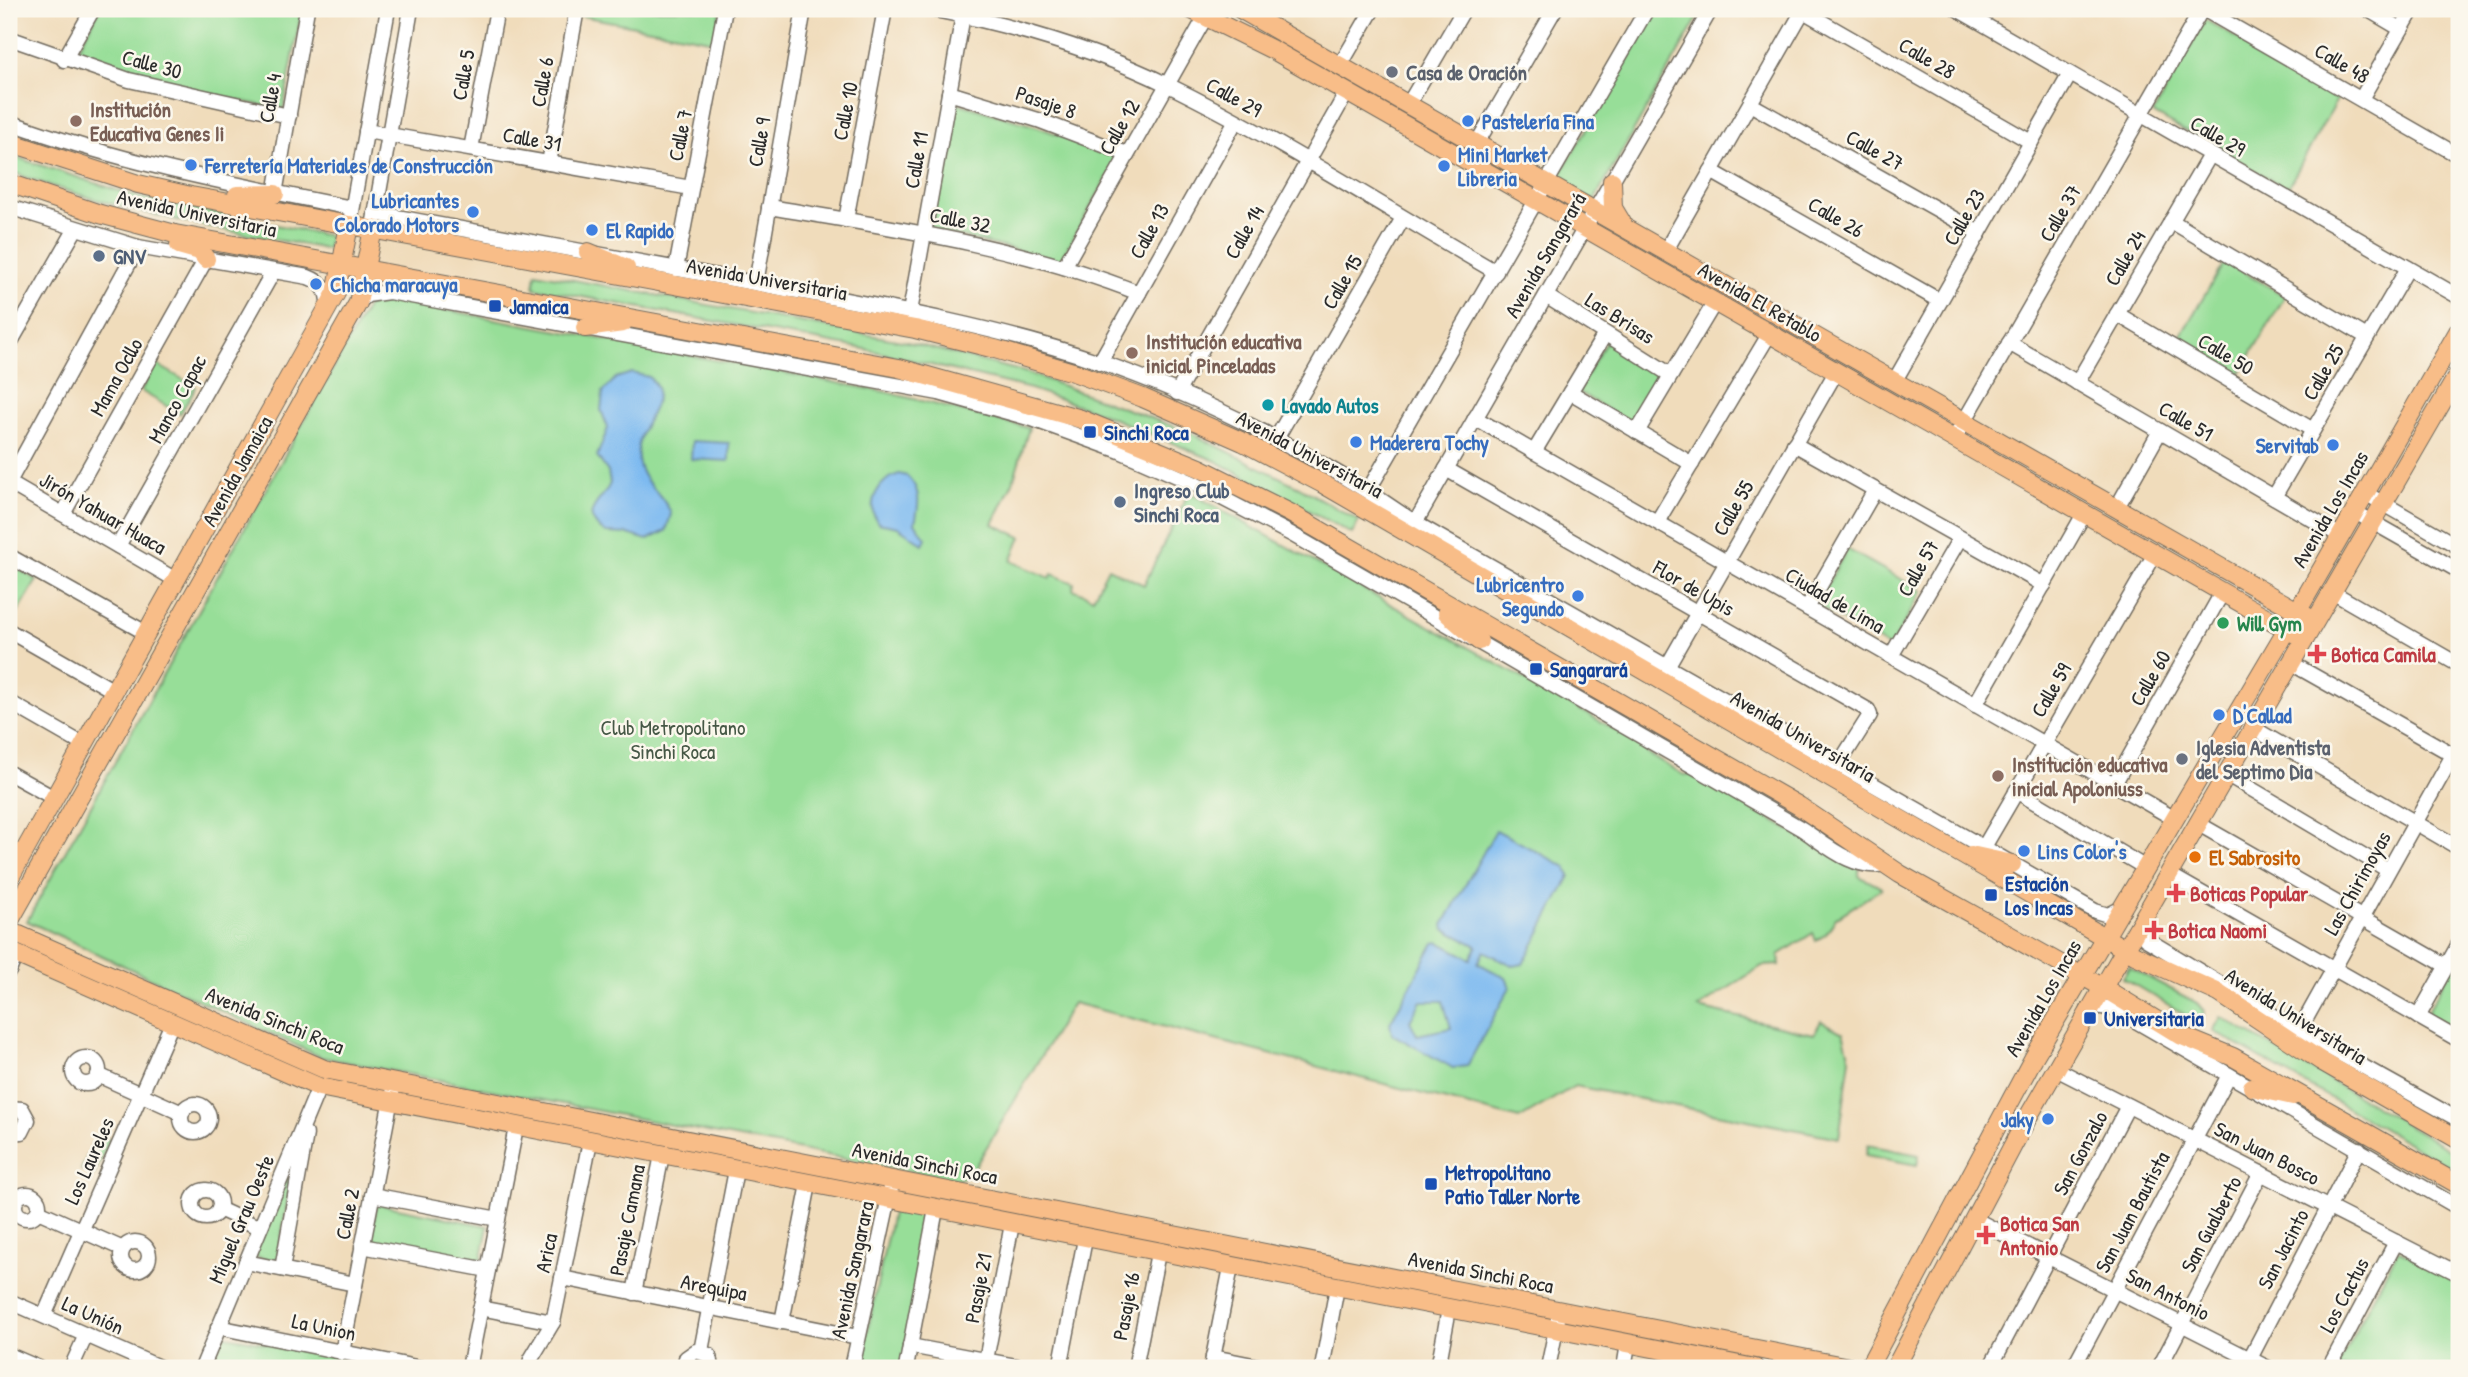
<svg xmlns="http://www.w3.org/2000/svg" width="2468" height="1377" font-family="'Patrick Hand',sans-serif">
<rect width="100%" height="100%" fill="#fbf7ec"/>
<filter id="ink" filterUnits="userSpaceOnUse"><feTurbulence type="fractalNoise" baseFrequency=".0143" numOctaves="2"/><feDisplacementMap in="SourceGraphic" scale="14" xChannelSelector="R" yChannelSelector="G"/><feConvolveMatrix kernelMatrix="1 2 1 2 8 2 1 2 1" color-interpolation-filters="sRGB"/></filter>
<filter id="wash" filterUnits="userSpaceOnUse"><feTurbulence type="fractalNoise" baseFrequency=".00686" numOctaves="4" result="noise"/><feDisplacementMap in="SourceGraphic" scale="28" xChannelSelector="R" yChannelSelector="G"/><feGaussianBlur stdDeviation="1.57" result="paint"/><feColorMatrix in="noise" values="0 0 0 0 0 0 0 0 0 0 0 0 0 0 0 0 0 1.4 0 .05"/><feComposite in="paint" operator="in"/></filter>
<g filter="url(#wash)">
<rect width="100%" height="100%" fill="#f0dcbb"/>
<g fill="#97de98" stroke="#618462" stroke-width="2">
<path d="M100,9H302L283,110L179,88L73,58Z"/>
<path d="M583,9H721L715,41L581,16Z"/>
<path d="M1657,9H1703L1594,201L1556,181Z"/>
<path d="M2205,20L2339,96L2287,189L2153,113Z"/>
<path d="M954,102L1038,127L1119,157L1060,261L929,229Z"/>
<path d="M9,155L138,197L330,236L327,249C218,230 113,210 9,171Z"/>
<path d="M2225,261L2285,296L2237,378L2177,342Z"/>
<path d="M536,273L907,342L1028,373L1189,432L1299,487L1359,521L1352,534L1216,461L1098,412L1031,389L865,349L534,288Z"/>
<path d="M382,298L886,392L1029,428L1013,482L993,524L1021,537L1011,561L1050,578L1052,574L1074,583L1073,589L1093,598L1108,568L1144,585L1189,492L1641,744L1647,753L1684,775L1689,774L1859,869V876L1882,888L1836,918L1826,934L1816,941L1813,933L1779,955L1780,965L1762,966L1698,1008L1814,1034L1821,1021L1843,1033L1850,1058L1839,1138L1575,1086L1519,1119L1073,1003L970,1175L956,1180L321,1057L27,921L368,305Z"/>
<path d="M1607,340L1665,376L1634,426L1577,391Z"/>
<path d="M156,364L196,387L180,414L141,391Z"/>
<path d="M1847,549L1922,591L1890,648L1816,605Z"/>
<path d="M9,564L37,580L11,624L9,623Z"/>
<path d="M2459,954V1033L2426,1014Z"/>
<path d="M2129,967L2197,1003L2204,1011L2203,1018H2191L2123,978Z"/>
<path d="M2221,1017L2459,1155V1172L2213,1031Z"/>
<path d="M97,1134L110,1140L94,1175L81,1170Z"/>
<path d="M1868,1145L1919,1155L1917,1165L1866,1155Z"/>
<path d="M289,1169L293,1170L277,1262L256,1257L254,1252Z"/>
<path d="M377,1204L488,1226L481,1262L370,1240Z"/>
<path d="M893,1208L933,1216L902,1368H860Z"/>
<path d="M2398,1250L2459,1280V1368H2336Z"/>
<path d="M222,1335L397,1368H210Z"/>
</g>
<g fill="#7dbaf0" stroke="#54728e" stroke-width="2" fill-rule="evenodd">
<path d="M632,373L649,377L657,387C661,411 634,429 638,459C641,484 664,493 671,514L666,531L647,540L628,534L606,533C574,512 604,502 610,483L608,472L597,456L608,428L601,410L603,392L616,378Z"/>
<path d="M692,441L729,443V461L691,459Z"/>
<path d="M899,474L907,476C922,490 919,505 915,523L926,538L923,544L898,527L878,523C865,504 878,480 899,474Z"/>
<path d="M1496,830L1566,867L1570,876L1523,964L1514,966L1484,951L1478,963L1506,978L1510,987L1467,1066L1453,1068L1392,1034L1390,1023L1434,943L1439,942L1471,959L1477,946L1444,929L1443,925ZM1421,1001H1443L1451,1028L1417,1035L1410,1021Z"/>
</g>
</g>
<g filter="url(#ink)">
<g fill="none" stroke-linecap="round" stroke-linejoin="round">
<g stroke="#70695d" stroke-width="17">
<g id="minor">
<path d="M930,9C1011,25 1093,48 1168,85C1280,140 1387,209 1496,272"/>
<path d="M1957,9L2459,297"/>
<path d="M2203,9L2459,156"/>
<path d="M2367,9L2401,29"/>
<path d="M1803,11L2031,142"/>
<path d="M9,38L129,80L289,116"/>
<path d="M64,60L93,9"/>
<path d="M1341,64L1373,9"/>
<path d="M949,93L1038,120L1127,154"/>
<path d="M2361,99L2413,9"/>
<path d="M1750,104L1979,233"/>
<path d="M1408,105L1464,9"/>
<path d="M9,122C125,164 232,184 352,208"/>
<path d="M366,131L691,188"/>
<path d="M1477,143L1555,9"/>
<path d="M471,149L497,9"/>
<path d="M549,163L577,9"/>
<path d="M1711,171L1940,301"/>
<path d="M275,194L307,9"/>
<path d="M9,207L138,247L308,277C324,283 329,292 328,309"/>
<path d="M769,207C894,228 1020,246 1139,293"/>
<path d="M375,213C509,238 642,262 776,287C884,307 993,326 1097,361C1206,398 1321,457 1415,523L2095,911L2108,915L2122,908"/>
<path d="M351,217L388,9"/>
<path d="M846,220L885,9"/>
<path d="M374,221L411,9"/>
<path d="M2171,221L2367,337"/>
<path d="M1666,250L1804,9"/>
<path d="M1064,267L1210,9"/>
<path d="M676,269L725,9"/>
<path d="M756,283L804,9"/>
<path d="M1546,296L1671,375"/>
<path d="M358,303L367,295L389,292L939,393L1032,419L1120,451L1193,483L1291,534L1802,829C1826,845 1854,871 1885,864"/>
<path d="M910,312L963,15"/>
<path d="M2117,314L2313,430"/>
<path d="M2009,343L2341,536"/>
<path d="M9,345L75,230"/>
<path d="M1100,362L1235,122"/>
<path d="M1894,382L2070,74"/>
<path d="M2077,383L2210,155"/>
<path d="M1570,392L1692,464"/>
<path d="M1177,393L1347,92"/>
<path d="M1475,418L2175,819"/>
<path d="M1637,432L1715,302"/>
<path d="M1276,439L1403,218"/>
<path d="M1954,439L2202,9"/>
<path d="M1794,444L2044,585"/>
<path d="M1534,452L1605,334"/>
<path d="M1446,469L1868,710L1870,715L1839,764"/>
<path d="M9,482L138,247"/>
<path d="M9,483L176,580"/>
<path d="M1368,491L1647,9"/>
<path d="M2365,493L2459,547"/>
<path d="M2274,497L2408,268"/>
<path d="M2116,509L2160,431"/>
<path d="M2355,512L2459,571"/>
<path d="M63,514L206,259"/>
<path d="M1657,522L1770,333"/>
<path d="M1415,523L1711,9"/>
<path d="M118,546L273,272"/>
<path d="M9,556L146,633"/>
<path d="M2332,592L2459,665"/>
<path d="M1807,608L1875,490"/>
<path d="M9,631L114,691"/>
<path d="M1891,656L1960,538"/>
<path d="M2291,663L2459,758"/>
<path d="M1668,665L1836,372"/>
<path d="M9,702L84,745"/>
<path d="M1975,705L2084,514"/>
<path d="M2253,728L2459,848"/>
<path d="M9,773L54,798"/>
<path d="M2226,774L2388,870"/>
<path d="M2114,784L2222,593"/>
<path d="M2016,791L2146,868"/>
<path d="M2197,823L2447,966"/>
<path d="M1984,847L2155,554"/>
<path d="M2168,874L2459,1040"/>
<path d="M2142,918L2140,927L2146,939L2299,1031L2459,1120"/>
<path d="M9,971L15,956"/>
<path d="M2088,1010L2096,1006L2115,1009L2459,1208"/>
<path d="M2418,1017L2459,944"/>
<path d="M2299,1031L2453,755"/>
<circle cx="86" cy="1071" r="13"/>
<path d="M2056,1069L2459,1274"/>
<path d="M98,1075L182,1113"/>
<circle cx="195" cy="1118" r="14"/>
<path d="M9,1108L22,1109L28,1120L22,1132L9,1133"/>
<circle cx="206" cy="1204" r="14"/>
<circle cx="27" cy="1206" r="12"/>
<path d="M372,1195L498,1219"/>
<path d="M219,1209L260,1228"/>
<path d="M38,1211L123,1249"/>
<path d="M1974,1219L2268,1368"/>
<circle cx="135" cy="1256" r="14"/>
<path d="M362,1246L488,1270"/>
<path d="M246,1262L355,1284"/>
<path d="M282,1269L306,1134"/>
<path d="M562,1278L858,1337"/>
<path d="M634,1293L662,1155"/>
<path d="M9,1301L161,1368"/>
<path d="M480,1308L553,1322"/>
<path d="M44,1316L172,1023"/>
<path d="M782,1322L809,1184"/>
<path d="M218,1327L421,1368"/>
<path d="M910,1346L1027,1368"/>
<path d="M701,1351L736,1170"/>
<path d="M342,1353L394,1083"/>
<path d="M9,1355L39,1368"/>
<path d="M1213,1357L1268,1368"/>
<path d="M986,1360L1012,1224"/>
<path d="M71,1368L86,1335"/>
<path d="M202,1368L319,1087"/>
<path d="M469,1368L516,1127"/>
<path d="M529,1368L531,1359L553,1322L590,1141"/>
<path d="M685,1368L686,1358L696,1351L709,1355L711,1368"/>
<path d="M852,1368L891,1188"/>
<path d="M906,1368L936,1209"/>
<path d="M1060,1368L1085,1239"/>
<path d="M1135,1368L1158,1253"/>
<path d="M1211,1368L1231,1267"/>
<path d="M1322,1368L1337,1287"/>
<path d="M1438,1368L1449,1309"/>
<path d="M1548,1368L1558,1319"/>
<path d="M1624,1368L1628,1344"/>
<path d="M1990,1368L2128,1106"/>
<path d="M2073,1368L2229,1075"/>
<path d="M2159,1368L2261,1173"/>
<path d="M2245,1368L2359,1149"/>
<path d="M2329,1368L2396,1242"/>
</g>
</g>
<g stroke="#70695d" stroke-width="20">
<g id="major">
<path d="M1190,9L1275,51L2304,639"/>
<path d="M1240,9L2315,621"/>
<path d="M9,142L138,184L191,196L915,329L995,349L1076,373L1143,398L1243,442L1323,484L2135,955L2219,993L2321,1061L2459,1140"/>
<path d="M1612,181L1613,208L1622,223"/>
<path d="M9,183L100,214L175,234L899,368L1081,419L1200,468L1290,513L1799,806L1900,874L2102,987L2182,1036L2233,1057L2459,1185"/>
<path d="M237,195L275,194"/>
<path d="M179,245L200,251L206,259"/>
<path d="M588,252L626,268"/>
<path d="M585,328L623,323"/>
<path d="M1447,613L1479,641"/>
<path d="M1971,855L2012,864"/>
<path d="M9,879L336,293L349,225"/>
<path d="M9,922L358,303L373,229"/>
<path d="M9,937L19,935L324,1069L1854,1368"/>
<path d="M9,951L319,1087L1755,1368"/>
<path d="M2252,1087L2293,1096"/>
<path d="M1868,1368L2034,1057L2297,612L2459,330"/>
<path d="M1895,1368L2028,1117L2459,373"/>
</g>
</g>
<use href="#minor" stroke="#fff" stroke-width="14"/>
<use href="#major" stroke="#f8bd88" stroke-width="18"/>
</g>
</g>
<g fill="#6b7280" stroke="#fbf7ec" stroke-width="2.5">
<circle cx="1392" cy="72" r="7"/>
<circle cx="2182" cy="759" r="7"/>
</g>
<g fill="#8d6e63" stroke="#fbf7ec" stroke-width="2.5">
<circle cx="76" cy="121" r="7"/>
<circle cx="1132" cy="353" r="7"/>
<circle cx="1998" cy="776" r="7"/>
</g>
<g fill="#3f7fe0" stroke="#fbf7ec" stroke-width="2.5">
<circle cx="1468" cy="121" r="7"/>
<circle cx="191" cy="165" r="7"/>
<circle cx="1444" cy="166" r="7"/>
<circle cx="473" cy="212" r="7"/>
<circle cx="592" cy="230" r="7"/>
<circle cx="316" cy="284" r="7"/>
<circle cx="1356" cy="442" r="7"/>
<circle cx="2333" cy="445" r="7"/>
<circle cx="1578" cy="596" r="7"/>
<circle cx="2219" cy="715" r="7"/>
<circle cx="2024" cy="851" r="7"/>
<circle cx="2048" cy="1119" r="7"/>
</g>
<g fill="#5c6f8a" stroke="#fbf7ec" stroke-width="2.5">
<circle cx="99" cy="256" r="7"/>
<circle cx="1120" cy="502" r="7"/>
</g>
<g fill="#1a4fb4" stroke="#fbf7ec" stroke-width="2.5">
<rect x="488" y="299" width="14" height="14" rx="3.5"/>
<rect x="1083" y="425" width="14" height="14" rx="3.5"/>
<rect x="1529" y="662" width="14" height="14" rx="3.5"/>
<rect x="1984" y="888" width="14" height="14" rx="3.5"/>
<rect x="2083" y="1011" width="14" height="14" rx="3.5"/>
<rect x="1424" y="1177" width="14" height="14" rx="3.5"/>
</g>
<circle fill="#0f9aa8" stroke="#fbf7ec" stroke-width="2.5" cx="1268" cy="405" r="7"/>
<circle fill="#2e9e5b" stroke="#fbf7ec" stroke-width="2.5" cx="2223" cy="623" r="7"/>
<g fill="#e0444e" stroke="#fbf7ec" stroke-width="2.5">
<path d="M2313.5 643.5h7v7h7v7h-7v7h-7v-7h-7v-7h7z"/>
<path d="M2172.5 882.5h7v7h7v7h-7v7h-7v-7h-7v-7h7z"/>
<path d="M2150.5 919.5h7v7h7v7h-7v7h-7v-7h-7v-7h7z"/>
<path d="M1982.5 1224.5h7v7h7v7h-7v7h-7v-7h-7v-7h7z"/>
</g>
<circle fill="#e8710a" stroke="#fbf7ec" stroke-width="2.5" cx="2195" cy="857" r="7"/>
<g text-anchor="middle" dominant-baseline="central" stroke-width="5" stroke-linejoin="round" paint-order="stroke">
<g font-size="21" fill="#2b2b2b" stroke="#fbf7ec">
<text transform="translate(1927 58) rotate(30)">Calle 28</text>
<text transform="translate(2342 63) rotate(30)">Calle 48</text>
<text transform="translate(152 64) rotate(15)">Calle 30</text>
<text transform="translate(463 75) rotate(-80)">Calle 5</text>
<text transform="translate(542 82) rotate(-80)">Calle 6</text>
<text transform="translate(1234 97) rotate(29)">Calle 29</text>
<text transform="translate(270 98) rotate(-80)">Calle 4</text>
<text transform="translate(1046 102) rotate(19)">Pasaje 8</text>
<text transform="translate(845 111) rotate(-79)">Calle 10</text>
<text transform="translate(1119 127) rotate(-60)">Calle 12</text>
<text transform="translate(680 135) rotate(-79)">Calle 7</text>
<text transform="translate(2218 136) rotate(30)">Calle 29</text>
<text transform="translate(532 139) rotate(10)">Calle 31</text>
<text transform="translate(759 142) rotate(-80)">Calle 9</text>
<text transform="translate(1875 150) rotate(29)">Calle 27</text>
<text transform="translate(916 160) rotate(-80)">Calle 11</text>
<text transform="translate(197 213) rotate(12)">Avenida Universitaria</text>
<text transform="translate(2060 213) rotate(-60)">Calle 37</text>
<text transform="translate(1836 217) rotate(30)">Calle 26</text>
<text transform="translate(1964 217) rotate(-60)">Calle 23</text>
<text transform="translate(960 220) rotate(11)">Calle 32</text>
<text transform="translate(1149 231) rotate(-61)">Calle 13</text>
<text transform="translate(1244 232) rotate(-60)">Calle 14</text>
<text transform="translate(1545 255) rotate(-60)">Avenida Sangarará</text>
<text transform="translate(2125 258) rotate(-60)">Calle 24</text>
<text transform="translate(767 279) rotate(10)">Avenida Universitaria</text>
<text transform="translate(1342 282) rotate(-60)">Calle 15</text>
<text transform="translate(1760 302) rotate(30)">Avenida El Retablo</text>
<text transform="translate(1620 318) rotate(32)">Las Brisas</text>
<text transform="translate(2226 354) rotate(31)">Calle 50</text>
<text transform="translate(2323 372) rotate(-60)">Calle 25</text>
<text transform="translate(116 377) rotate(-61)">Mama Ocllo</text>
<text transform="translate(177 399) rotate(-61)">Manco Capac</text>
<text transform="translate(2186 421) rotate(30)">Calle 51</text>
<text transform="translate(1310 454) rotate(28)">Avenida Universitaria</text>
<text transform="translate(237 471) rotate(-61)">Avenida Jamaica</text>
<text transform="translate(1733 508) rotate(-60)">Calle 55</text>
<text transform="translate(2330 509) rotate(-60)">Avenida Los Incas</text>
<text transform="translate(103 513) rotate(30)">Jirón Yahuar Huaca</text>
<text transform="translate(1918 568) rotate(-60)">Calle 57</text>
<text transform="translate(1694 588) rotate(30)">Flor de Upis</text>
<text transform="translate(1835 600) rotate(30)">Ciudad de Lima</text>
<text transform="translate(2150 678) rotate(-60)">Calle 60</text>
<text transform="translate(2051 690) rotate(-60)">Calle 59</text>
<text transform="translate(1803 736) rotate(30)">Avenida Universitaria</text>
<text transform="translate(2357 883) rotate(-61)">Las Chirimoyas</text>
<text transform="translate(2043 998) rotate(-60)">Avenida Los Incas</text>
<text transform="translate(2296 1016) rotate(32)">Avenida Universitaria</text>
<text transform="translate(275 1020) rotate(22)">Avenida Sinchi Roca</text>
<text transform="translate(2080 1153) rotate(-62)">San Gonzalo</text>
<text transform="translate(2267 1153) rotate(27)">San Juan Bosco</text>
<text transform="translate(89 1161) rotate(-66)">Los Laureles</text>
<text transform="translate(925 1163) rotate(11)">Avenida Sinchi Roca</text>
<text transform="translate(2132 1212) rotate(-62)">San Juan Bautista</text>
<text transform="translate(347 1214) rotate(-79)">Calle 2</text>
<text transform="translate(241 1219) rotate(-67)">Miguel Grau Oeste</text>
<text transform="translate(627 1220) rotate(-79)">Pasaje Camana</text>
<text transform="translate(2211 1224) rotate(-62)">San Gualberto</text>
<text transform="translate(2283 1249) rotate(-63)">San Jacinto</text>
<text transform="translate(546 1253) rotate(-78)">Arica</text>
<text transform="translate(852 1270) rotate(-78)">Avenida Sangarara</text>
<text transform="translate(1481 1272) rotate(11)">Avenida Sinchi Roca</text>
<text transform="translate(714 1287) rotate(11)">Arequipa</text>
<text transform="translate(978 1288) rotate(-79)">Pasaje 21</text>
<text transform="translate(2168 1294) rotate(27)">San Antonio</text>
<text transform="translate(2344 1295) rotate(-62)">Los Cactus</text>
<text transform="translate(1126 1306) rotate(-79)">Pasaje 16</text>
<text transform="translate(93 1315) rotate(24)">La Unión</text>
<text transform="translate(324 1327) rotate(12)">La Union</text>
</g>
<g font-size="21" font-weight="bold" fill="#5b616d" stroke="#fbf7ec" text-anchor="start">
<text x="1406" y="72">Casa de Oración</text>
<text x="2196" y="747">Iglesia Adventista<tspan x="2196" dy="24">del Septimo Dia</tspan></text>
</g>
<g font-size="21" font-weight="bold" fill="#785e54" stroke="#fbf7ec" text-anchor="start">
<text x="90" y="109">Institución<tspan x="90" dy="24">Educativa Genes Ii</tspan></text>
<text x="1146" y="341">Institución educativa<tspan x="1146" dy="24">inicial Pinceladas</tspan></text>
<text x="2012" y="764">Institución educativa<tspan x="2012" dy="24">inicial Apoloniuss</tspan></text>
</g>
<g font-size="21" font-weight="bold" fill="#366cbe" stroke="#fbf7ec" text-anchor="start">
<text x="1482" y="121">Pastelería Fina</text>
<text x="1458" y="154">Mini Market<tspan x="1458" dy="24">Libreria</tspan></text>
<text x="205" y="165">Ferretería Materiales de Construcción</text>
<text x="459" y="200" text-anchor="end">Lubricantes<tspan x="459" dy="24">Colorado Motors</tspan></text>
<text x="606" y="230">El Rapido</text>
<text x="330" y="284">Chicha maracuya</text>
<text x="1370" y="442">Maderera Tochy</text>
<text x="2319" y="445" text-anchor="end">Servitab</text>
<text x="1564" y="584" text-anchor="end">Lubricentro<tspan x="1564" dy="24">Segundo</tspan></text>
<text x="2233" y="715">D'Callad</text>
<text x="2038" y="851">Lins Color's</text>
<text x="2034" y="1119" text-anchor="end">Jaky</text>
</g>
<g font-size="21" font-weight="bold" fill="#4e5e75" stroke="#fbf7ec" text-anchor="start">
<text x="113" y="256">GNV</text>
<text x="1134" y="490">Ingreso Club<tspan x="1134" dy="24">Sinchi Roca</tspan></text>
</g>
<g font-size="21" font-weight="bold" fill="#164399" stroke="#fbf7ec" text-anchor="start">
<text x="509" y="306">Jamaica</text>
<text x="1104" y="432">Sinchi Roca</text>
<text x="1550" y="669">Sangarará</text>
<text x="2005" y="883">Estación<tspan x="2005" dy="24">Los Incas</tspan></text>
<text x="2104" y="1018">Universitaria</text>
<text x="1445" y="1172">Metropolitano<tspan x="1445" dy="24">Patio Taller Norte</tspan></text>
</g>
<g font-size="21" font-weight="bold" fill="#0d838f" stroke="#fbf7ec" text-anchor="start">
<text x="1282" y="405">Lavado Autos</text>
</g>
<g font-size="21" font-weight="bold" fill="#27864d" stroke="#fbf7ec" text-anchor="start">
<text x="2237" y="623">Will Gym</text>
</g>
<g font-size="21" font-weight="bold" fill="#be3a42" stroke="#fbf7ec" text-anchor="start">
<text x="2331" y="654">Botica Camila</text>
<text x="2190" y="893">Boticas Popular</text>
<text x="2168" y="930">Botica Naomi</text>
<text x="2000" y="1223">Botica San<tspan x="2000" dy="24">Antonio</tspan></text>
</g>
<g font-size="21" fill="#465846" stroke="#fbf7ec">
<text x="673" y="727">Club Metropolitano<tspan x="673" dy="24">Sinchi Roca</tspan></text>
</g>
<g font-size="21" font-weight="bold" fill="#c56008" stroke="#fbf7ec" text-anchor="start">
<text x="2209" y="857">El Sabrosito</text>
</g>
</g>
<rect width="2468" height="1377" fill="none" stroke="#fbf7ec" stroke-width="35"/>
</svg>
